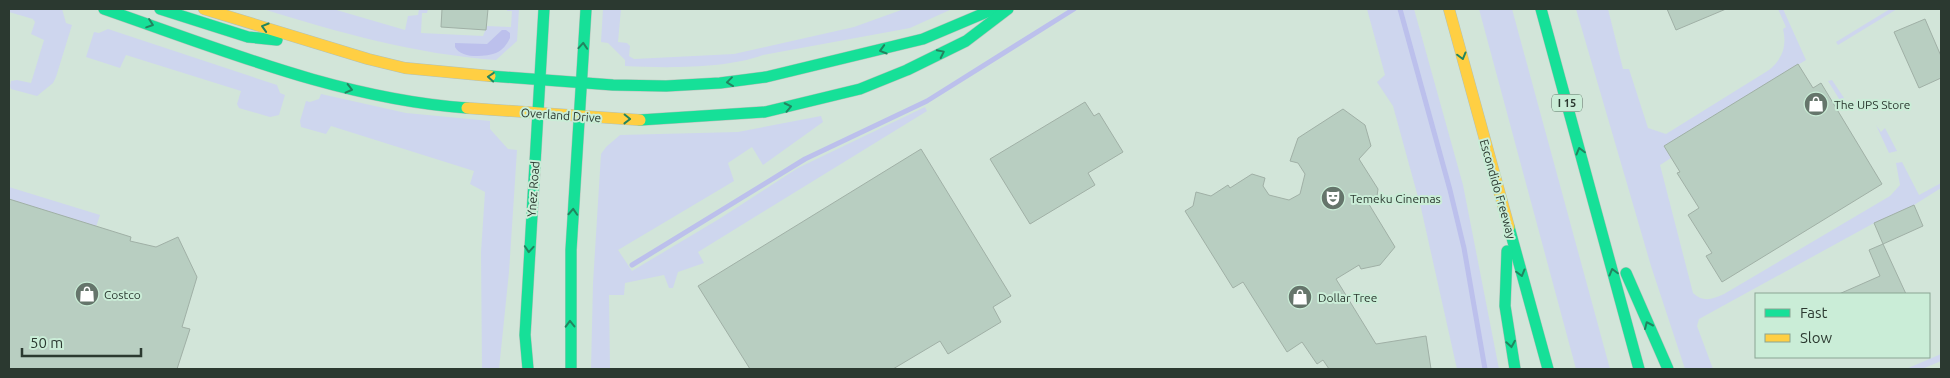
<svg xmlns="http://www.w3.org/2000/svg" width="1950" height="378" font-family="Ubuntu,sans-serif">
<rect width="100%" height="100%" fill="#d2e5d9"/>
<g fill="#ced6ee">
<path d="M9,9H62L66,23L72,25L56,77L53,83L37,96L11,89L10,86L11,81L17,80L31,83L44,40L31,34L35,22L33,19L9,12Z"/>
<path d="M263,9H333L405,30L408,16L418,15L419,9H428L427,13H422L421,33L483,36L487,26L511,27L512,11H507V9H519L517,41L496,60C415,54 340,33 263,9Z"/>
<path d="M603,9H621L618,42L627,43L630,46L629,56L634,59L734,54L854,27L904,9H952L910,28L763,55C725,69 665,68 625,66V60L608,43L601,42Z"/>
<path d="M1367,9H1414L1463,185L1499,369H1457L1421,208L1393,106L1377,82L1385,75Z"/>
<path d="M1479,9H1512L1610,369H1576Z"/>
<path d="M1576,9H1608L1623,69H1629L1648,128L1666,134L1769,70C1783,58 1787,46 1783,29L1786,27L1778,9H1783L1806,60L1664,146L1671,158L1660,165L1693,293C1703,303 1713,299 1724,294L1890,196L1900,185L1896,163L1902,162L1919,195L1941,183V188L1914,205L1874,223L1699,319L1697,326L1713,369H1685L1651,266Z"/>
<path d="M1890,9H1897L1838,45L1836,42Z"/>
<path d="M108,29L277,85L280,93L285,95L279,115L270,117L239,108L237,104L241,91L126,55L120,68L86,57L94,32L99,33Z"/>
<path d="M1832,80L1844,98L1841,102L1828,81Z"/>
<path d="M321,94L406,113L490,121V129L508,149L517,150L509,272L499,369H482L481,252L485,192L470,184L474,171L331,126L326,134L301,127L300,121L306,101L310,102L319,99Z"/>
<path d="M925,107L927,111L698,252L704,263L678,272L673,288H669L664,275L625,283L624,295H609L610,369H591L593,283L601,154L606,147L620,135L738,132L821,116L823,122L763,165L752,147L728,163L734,181L618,250L632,271L719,219L798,168Z"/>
<path d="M1876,125L1881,132L1885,128L1897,151L1889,153Z"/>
<path d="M9,187L100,215L96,227L9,199Z"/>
<path d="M1941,354V361L1922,369H1906Z"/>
</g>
<path fill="#bcc0ec" d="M502,30H506L510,33V38C507,44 503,50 496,53C485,57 461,59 455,47V43L487,44Z"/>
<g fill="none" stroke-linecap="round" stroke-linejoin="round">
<g stroke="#bcc0ec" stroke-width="5">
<path d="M1400,9L1450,190L1464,248L1485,369"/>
<path d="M632,265L805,159L927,101L1074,9"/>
</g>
</g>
<g fill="#b8cec1" stroke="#a0b0a6">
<path d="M442,9H488L486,30L441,27Z"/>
<path d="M1667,9H1726L1676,30Z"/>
<path d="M1925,19L1941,56V78L1919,88L1894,32Z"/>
<path d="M1798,64L1813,88L1821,83L1882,184L1722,282L1706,256L1712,253L1688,215L1699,208L1677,173L1680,172L1664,146Z"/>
<path d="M1085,102L1094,116L1099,113L1123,152L1088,173L1095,185L1030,224L990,159Z"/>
<path d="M1343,109L1365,125L1371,146L1359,159L1378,189L1377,196L1367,201L1395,247L1380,265L1361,269L1359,265L1336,279L1376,344L1426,336L1431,369H1329L1323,360L1317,364L1302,342L1287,352L1243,282L1233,288L1185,211L1193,206L1196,192L1211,196L1228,185L1230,188L1252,174L1265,178L1263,186L1269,195L1289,200L1300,194L1305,174L1298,163L1290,161L1298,138Z"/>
<path d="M921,149L1011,296L993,307L1001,322L948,354L940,341L893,369H750L698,286Z"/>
<path d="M9,199L131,237L130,241L156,247L178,237L197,277L182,327L190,329L177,369H9Z"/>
<path d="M1914,205L1923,226L1883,244L1906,294H1839L1880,276L1869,250L1883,244L1874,223Z"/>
</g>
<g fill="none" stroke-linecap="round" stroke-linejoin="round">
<g stroke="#b2c1b8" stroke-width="12">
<g id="fast">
<path d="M104,9C223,50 341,99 467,108"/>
<path d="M160,9L248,37L277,40"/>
<path d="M1541,9L1639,369"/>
<path d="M490,76L613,85L666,86L720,83L766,77L923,39L994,9"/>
<path d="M640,120L765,112L860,89L907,70L966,41L1008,9"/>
<path d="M1509,227L1548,369"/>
<path d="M1507,251L1505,306L1515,369"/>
<path d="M1626,273L1668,369"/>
<path d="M528,369L525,335L544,9"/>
<path d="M571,369V250L586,9"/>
</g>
</g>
<g stroke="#b2c1b8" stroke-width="12">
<g id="slow">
<path d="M204,9L368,59L405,68L490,76"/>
<path d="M1449,9L1509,227"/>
<path d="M467,108L640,120"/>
</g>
</g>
<use href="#fast" stroke="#16e098" stroke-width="11"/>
<use href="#slow" stroke="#ffcf43" stroke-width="11"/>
</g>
<defs><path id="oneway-chevron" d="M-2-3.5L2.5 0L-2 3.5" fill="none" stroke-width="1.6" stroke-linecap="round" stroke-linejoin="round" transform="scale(1.25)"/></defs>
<g stroke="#22845f">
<use href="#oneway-chevron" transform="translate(150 24) rotate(19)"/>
<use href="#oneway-chevron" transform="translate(265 27) rotate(-163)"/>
<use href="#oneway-chevron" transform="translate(583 46) rotate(-86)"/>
<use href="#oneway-chevron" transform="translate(883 50) rotate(164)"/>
<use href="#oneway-chevron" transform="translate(941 53) rotate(-26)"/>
<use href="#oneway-chevron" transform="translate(1462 56) rotate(75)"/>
<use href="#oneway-chevron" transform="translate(491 77) rotate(-176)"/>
<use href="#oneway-chevron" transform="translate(730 82) rotate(173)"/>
<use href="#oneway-chevron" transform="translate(349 89) rotate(14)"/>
<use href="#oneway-chevron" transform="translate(788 107) rotate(-12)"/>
<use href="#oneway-chevron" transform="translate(627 119) rotate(1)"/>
<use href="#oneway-chevron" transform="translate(1580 151) rotate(-105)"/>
<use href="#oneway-chevron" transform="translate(573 212) rotate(-87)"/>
<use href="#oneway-chevron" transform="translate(529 249) rotate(94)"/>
<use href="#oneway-chevron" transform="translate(1613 272) rotate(-105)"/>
<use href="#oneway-chevron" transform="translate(1521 273) rotate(75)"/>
<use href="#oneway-chevron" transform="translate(570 324) rotate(-91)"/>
<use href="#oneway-chevron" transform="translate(1648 325) rotate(-114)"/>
<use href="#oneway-chevron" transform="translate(1511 344) rotate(81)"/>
</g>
<defs>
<g id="shop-disc" transform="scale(1.25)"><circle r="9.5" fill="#65756b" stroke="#caedd7"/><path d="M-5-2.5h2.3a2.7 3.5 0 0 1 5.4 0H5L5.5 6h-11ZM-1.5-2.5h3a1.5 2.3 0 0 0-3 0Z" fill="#fff"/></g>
<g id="theatre-disc" transform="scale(1.25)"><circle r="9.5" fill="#65756b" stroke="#caedd7"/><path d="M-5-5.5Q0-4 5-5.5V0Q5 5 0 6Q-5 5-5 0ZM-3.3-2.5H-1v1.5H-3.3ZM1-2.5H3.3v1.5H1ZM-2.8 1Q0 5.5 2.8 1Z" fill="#fff"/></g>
</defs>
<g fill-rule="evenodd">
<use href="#shop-disc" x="1816" y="104"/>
<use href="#theatre-disc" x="1333" y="198"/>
<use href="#shop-disc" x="87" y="294"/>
<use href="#shop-disc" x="1300" y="297"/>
</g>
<g text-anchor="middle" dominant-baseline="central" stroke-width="4" stroke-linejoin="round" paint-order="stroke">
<rect fill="#caedd7" stroke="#5b6f62" stroke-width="1" x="1552" y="94.5" width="30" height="17" rx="4"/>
<g font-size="11" font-weight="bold" fill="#2b3930">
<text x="1567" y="103">I 15</text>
</g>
<g font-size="12" fill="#2b3930" stroke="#caedd7" text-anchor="start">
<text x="1834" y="104">The UPS Store</text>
<text x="1350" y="198">Temeku Cinemas</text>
<text x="104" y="294">Costco</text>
<text x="1318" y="297">Dollar Tree</text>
</g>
<g font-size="12" fill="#2b3930" stroke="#caedd7">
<text transform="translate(561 115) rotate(4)">Overland Drive</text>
<text transform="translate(533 189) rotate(-86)">Ynez Road</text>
<text transform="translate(1498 189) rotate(74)">Escondido Freeway</text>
</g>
</g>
<rect width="1950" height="378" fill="none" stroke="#2b3930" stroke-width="20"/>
<rect x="1755" y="293" width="175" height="65" fill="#caedd7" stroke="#8aa594"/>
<rect x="1765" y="309" width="25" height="8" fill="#16e098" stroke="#8aa594"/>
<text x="1800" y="318" font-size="15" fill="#2b3930">Fast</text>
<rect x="1765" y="334" width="25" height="8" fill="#ffcf43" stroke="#8aa594"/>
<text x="1800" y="343" font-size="15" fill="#2b3930">Slow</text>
<path d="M22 348v8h119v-8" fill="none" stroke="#2b3930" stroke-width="2.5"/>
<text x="30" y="348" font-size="15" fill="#2b3930" stroke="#caedd7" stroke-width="4" paint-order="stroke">50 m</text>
</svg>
